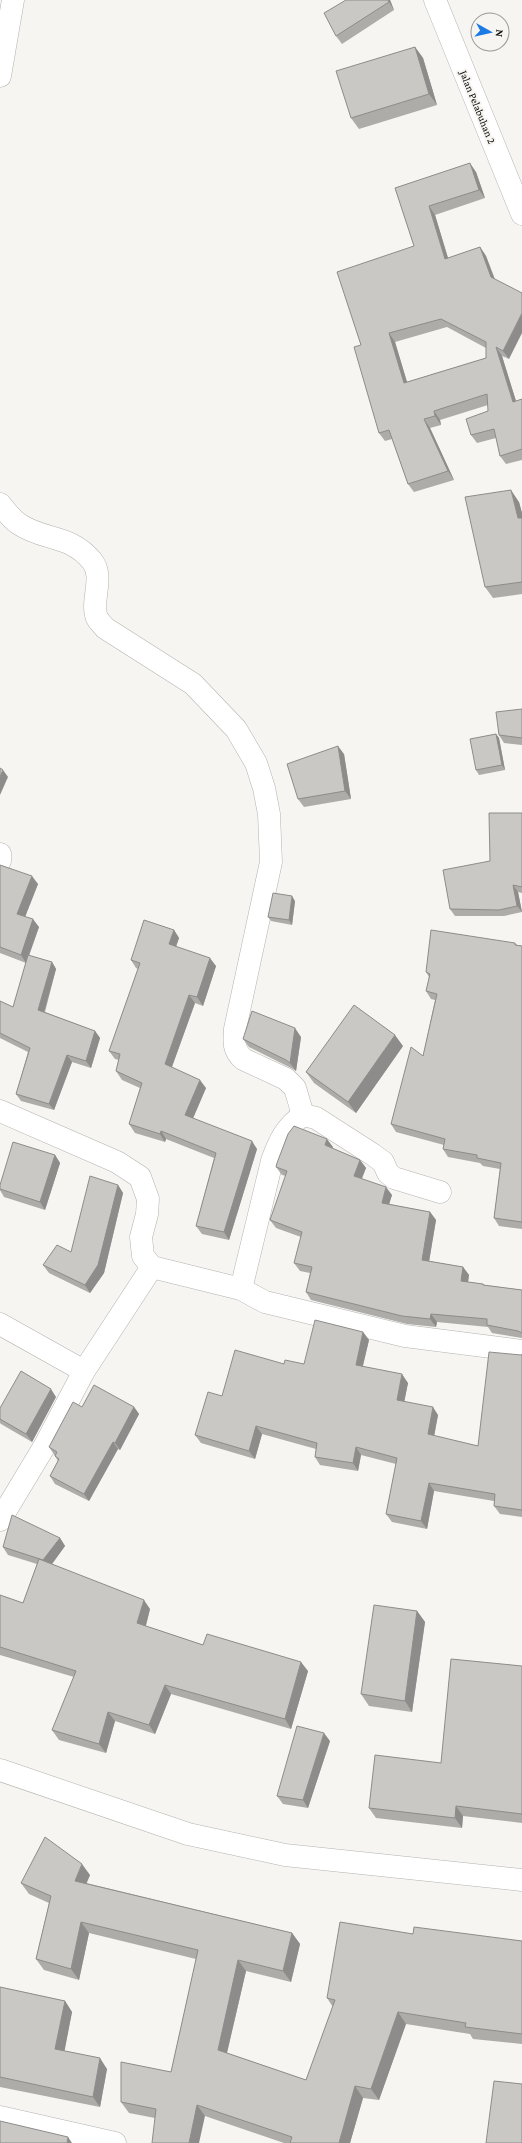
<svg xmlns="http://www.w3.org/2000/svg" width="522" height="2143" font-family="'Crimson Pro',serif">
<rect width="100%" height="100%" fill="#f6f5f2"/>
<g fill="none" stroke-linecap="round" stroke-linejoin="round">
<g stroke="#b4b3b0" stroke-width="23">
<g id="minor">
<path d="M0,76L13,0"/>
<path d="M0,504C6,511 11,519 19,524C44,541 70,534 92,561C105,577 90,601 97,618C99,622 103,625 105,628L193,684L236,729L256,763L264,788L269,814L271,862L235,1029C234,1041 233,1050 243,1059L286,1079L295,1088L303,1115"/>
<path d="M0,854V861"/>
<path d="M0,1111L117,1162L140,1177L148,1199L147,1214L141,1237L143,1256L152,1267L241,1289L265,1302L405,1336L522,1351"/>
<path d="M241,1289L272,1161C279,1141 286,1127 303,1115L316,1118L372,1154L383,1162L388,1173L394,1178L440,1192"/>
<path d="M0,1324L84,1371"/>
<path d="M0,1520L44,1447L84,1371L152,1267"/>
<path d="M0,1770L188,1834L285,1855L522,1880"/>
<path d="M0,2117L115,2143"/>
</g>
</g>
<g stroke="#b4b3b0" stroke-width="23">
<path id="major" d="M435,0L522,214"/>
</g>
<use href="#minor" stroke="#fff" stroke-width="22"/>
<use href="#major" stroke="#fff" stroke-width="22"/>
</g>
<g fill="#adaca9" fill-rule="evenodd">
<path d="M346,0H390L394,10L342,44L336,36Z"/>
<path d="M415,47L423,58L437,105L359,129L351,118Z"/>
<path d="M476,172L485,198L435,215L448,258L480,247L486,256L495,279L509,359L502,356L516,401L522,399V460L506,464L500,456L496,438L477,443L471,435L488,411V405L440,420L441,425L430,428L454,480L414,492L408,484L392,439L385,441L379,433L361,345L414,246L395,188ZM447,327L486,348V358L407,382L395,342Z"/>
<path d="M519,502L522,513V594L493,598L485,587Z"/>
<path d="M522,709V745L504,743L499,735Z"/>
<path d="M496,734L499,738L505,770L479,775L476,770Z"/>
<path d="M344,754L351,799L304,807L298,799Z"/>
<path d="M522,813V893L518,892L522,912L504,916H455L450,909L490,861Z"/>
<path d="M0,865L38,884L25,917L39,927L29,956L52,962L56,969L45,1012L95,1031L100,1038L91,1068L72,1062L54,1110L21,1101L16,1094L28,1052L0,1038V1001L13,1007L26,963L0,953Z"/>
<path d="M295,901L292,925L271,921L268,917Z"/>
<path d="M174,930L179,938L176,947L216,966L203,1006L195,1003L172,1067L206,1088L193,1118L257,1149L229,1240L202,1234L196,1226L214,1158L166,1139L165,1142L135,1133L129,1124L140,1088L122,1080L116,1071L119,1060L115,1059L109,1051L138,969L136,968L131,960Z"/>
<path d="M515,943L517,945L522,946V1229L499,1226L494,1218L500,1169L483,1166L480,1163L448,1157L443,1149L444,1145L396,1132L391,1124L423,1056L435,1000L431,999L426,991L429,977L426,972Z"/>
<path d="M301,1037L296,1071L291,1068L249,1047L243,1039Z"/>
<path d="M403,1046L356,1113L314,1083L306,1072Z"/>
<path d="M333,1147L332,1148L360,1160L366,1168L362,1179L392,1195L389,1204L430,1212L436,1220L429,1261L463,1267L469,1275L468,1282L483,1284L485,1285L522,1290V1338L492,1333L488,1327L437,1322L436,1327L407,1324L311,1300L306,1292L310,1273L300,1271L294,1263L301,1237L276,1228L270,1220L286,1176L282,1175L276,1167Z"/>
<path d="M55,1155L60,1163L45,1210L4,1197L0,1190V1185Z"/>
<path d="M118,1185L123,1193L104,1273L90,1293L49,1273L43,1265L71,1252Z"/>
<path d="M363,1332L369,1340L363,1366L408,1383L404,1402L438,1415L434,1436L478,1446L521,1355L522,1354V1517L500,1514L494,1506V1501L434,1491L427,1529L392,1522L386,1514L396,1464L361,1455L358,1471L320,1465L315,1457L316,1449L262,1434L255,1459L201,1443L195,1435L222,1396L284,1364H304Z"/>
<path d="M56,1397L32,1442L1,1424L0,1423V1408Z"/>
<path d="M82,1407H134L139,1414L120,1450L118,1449L89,1501L55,1484L50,1476L58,1461L55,1456L49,1447Z"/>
<path d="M60,1538L65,1546L52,1564L150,1609L146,1626L203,1645L308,1671L291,1729L171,1694L155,1734L115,1721L106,1753L59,1740L52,1730L74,1677L0,1655V1656V1595L23,1603L37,1564L8,1555L3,1547Z"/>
<path d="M417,1611L425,1622L412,1712L369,1706L361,1694Z"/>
<path d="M522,1666V1823L463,1816L462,1828L376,1818L369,1808L441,1763Z"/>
<path d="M330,1741L308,1808L283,1804L277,1796Z"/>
<path d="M90,1875L86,1883L292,1933L300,1944L291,1982L246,1971L227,2053L306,2080L333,2007L327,1998L413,1934L522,1941V2044L473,2039L470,2034L406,2024L379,2100L363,2098L350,2143H284L205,2116L155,2118L129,2113L121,2102L171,2072L196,1959L89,1933L79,1980L44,1970L36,1959L49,1903L29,1894L21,1883Z"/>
<path d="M0,1987L65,2001L72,2012L64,2051L107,2069L100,2107L0,2087Z"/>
</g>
<g fill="#8d8c8a">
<path d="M388,0H390L394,10L389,2Z"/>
<path d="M415,47L423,58L437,105L429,94Z"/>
<path d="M470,163L476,172L485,198L479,190Z"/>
<path d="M429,206L435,215L451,268L445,259Z"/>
<path d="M480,247L486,256L497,286L491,277Z"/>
<path d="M522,313V333L509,359L503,351Z"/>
<path d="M389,333L395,342L410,392L404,383Z"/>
<path d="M496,347L502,356L519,411L513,402Z"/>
<path d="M434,411L440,420L441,425L435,416Z"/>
<path d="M424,419L430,428L454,480L448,471Z"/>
<path d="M511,490L519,502L522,513V523L518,518Z"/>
<path d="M496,734L499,738L505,770L502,765Z"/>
<path d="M338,746L344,754L351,799L345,791Z"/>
<path d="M3,770L8,777L0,795V777Z"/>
<path d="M32,876L38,884L23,922L17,914Z"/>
<path d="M513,885L518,892L522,912L517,906Z"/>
<path d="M292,896L295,901L292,925L289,920Z"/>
<path d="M33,919L39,927L26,963L21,955Z"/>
<path d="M174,930L179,938L174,952L169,944Z"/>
<path d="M210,958L216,966L203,1006L197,997Z"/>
<path d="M52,962L56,969L43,1016L38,1010Z"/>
<path d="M189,995L195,1003L170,1072L165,1064Z"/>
<path d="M295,1028L301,1037L296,1071L290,1063Z"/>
<path d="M95,1031L100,1038L91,1068L86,1061Z"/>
<path d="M395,1035L403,1046L356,1113L348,1102Z"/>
<path d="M67,1055L72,1062L54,1110L49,1104Z"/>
<path d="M200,1080L206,1088L191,1123L185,1115Z"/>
<path d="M161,1131L166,1139L165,1142L160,1134Z"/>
<path d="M327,1139L333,1147L330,1153L325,1145Z"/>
<path d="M252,1141L257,1149L229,1240L224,1232Z"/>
<path d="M55,1155L60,1163L45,1210L40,1202Z"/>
<path d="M360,1160L366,1168L359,1184L354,1176Z"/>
<path d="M118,1185L123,1193L104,1273L90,1293L85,1285Z"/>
<path d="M386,1187L392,1195L387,1211L382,1203Z"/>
<path d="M430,1212L436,1220L428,1268L422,1260Z"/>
<path d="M463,1267L469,1275L467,1289L461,1281Z"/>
<path d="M431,1314L437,1322L436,1327L430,1319Z"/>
<path d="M363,1332L369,1340L361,1373L356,1365Z"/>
<path d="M402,1374L408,1383L403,1408L397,1400Z"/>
<path d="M51,1389L56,1397L32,1442L26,1434Z"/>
<path d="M134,1407L139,1414L120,1450L115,1443Z"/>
<path d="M433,1407L438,1415L433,1442L428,1434Z"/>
<path d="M256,1426L262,1434L255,1459L249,1451Z"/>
<path d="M113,1442L118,1449L89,1501L84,1494Z"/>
<path d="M356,1447L361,1455L358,1471L353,1463Z"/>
<path d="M429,1483L434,1491L427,1529L421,1521Z"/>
<path d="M60,1538L65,1546L49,1568L43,1560Z"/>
<path d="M144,1600L150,1609L144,1632L137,1623Z"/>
<path d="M417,1611L425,1622L412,1712L405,1701Z"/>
<path d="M301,1662L308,1671L291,1729L285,1719Z"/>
<path d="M165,1685L171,1694L155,1734L149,1725Z"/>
<path d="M108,1712L115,1721L106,1753L99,1744Z"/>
<path d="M324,1733L330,1741L308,1808L303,1800Z"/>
<path d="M456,1806L463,1816L462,1828L455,1818Z"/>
<path d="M82,1864L90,1875L83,1892L75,1881Z"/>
<path d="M81,1922L89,1933L79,1980L71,1969Z"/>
<path d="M292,1933L300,1944L291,1982L283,1971Z"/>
<path d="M238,1960L246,1971L225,2061L218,2050Z"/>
<path d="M65,2001L72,2012L63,2059L55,2049Z"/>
<path d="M398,2012L406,2024L379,2100L371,2089Z"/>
<path d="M100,2058L107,2069L100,2107L93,2097Z"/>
<path d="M355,2086L363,2098L350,2143H339Z"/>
<path d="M197,2105L205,2116L199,2143H189Z"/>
<path d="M68,2137L72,2143H67Z"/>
</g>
<g fill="#c9c8c5" stroke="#8d8c8a" fill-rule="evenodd">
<path d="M346,0H388L389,2L336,36L324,13Z"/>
<path d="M415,47L429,94L351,118L336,71Z"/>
<path d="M470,163L479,190L429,206L445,259L480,247L491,277L522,293V313L503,351L496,347L513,402L522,399V449L500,456L494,429L471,435L466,419L488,411L487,394L434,411L435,416L424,419L448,471L408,484L389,430L379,433L354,347L361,345L337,272L414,246L395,188ZM441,319L486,342V358L404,383L389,333Z"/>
<path d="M511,490L518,518H522V582L485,587L465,497Z"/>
<path d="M522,709V738L499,735L496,712Z"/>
<path d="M496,734L502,765L476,770L470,739Z"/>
<path d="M338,746L345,791L298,799L287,764Z"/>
<path d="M0,768L3,770L0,777Z"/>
<path d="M489,813H522V887L513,885L517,906L499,910L450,909L443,870L490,861Z"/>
<path d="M0,865L32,876L17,914L33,919L21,955L0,947Z"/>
<path d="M273,893L292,896L289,920L268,917Z"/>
<path d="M144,920L174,930L169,944L210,958L197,997L189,995L165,1064L200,1080L185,1115L252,1141L224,1232L196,1226L216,1153L161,1131L160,1134L129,1124L142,1083L116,1071L120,1054L109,1051L140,963L131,960Z"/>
<path d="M431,930L515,943V945L522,946V1222L494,1218L501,1163L477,1158V1155L443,1149L445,1139L391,1124L411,1047L423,1056L437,994L426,991L430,974L426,972Z"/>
<path d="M28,955L52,962L38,1010L95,1031L86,1061L67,1055L49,1104L16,1094L30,1048L0,1033V1001L13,1007Z"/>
<path d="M354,1005L395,1035L348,1102L306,1072Z"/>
<path d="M252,1011L295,1028L290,1063L286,1060L243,1039Z"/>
<path d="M294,1126L327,1139L325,1145L360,1160L354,1176L386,1187L382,1203L430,1212L422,1260L463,1267L461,1281L483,1284V1285L522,1290V1333L518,1331L487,1325V1319L431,1314L430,1319L402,1316L306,1292L312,1267L294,1263L302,1232L270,1220L287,1171L276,1167L277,1163L288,1134Z"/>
<path d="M13,1142L55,1155L40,1202L0,1189V1185Z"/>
<path d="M90,1176L118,1185L98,1265L85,1285L43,1265L57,1245L71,1252Z"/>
<path d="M315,1320L363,1332L356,1365L402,1374L397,1400L433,1407L428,1434L478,1446L489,1352L521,1355L522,1354V1510L494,1506L495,1494L429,1483L421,1521L386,1514L397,1458L356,1447L353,1463L315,1457L317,1443L256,1426L249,1451L195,1435L208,1392L222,1396L235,1350L284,1364L285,1360L304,1364Z"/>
<path d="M21,1371L51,1389L26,1434L0,1419V1408Z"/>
<path d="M94,1385L134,1407L115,1443L113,1442L84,1494L50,1476L59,1459L55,1456L57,1452L49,1447L73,1402L82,1407Z"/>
<path d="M12,1515L60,1538L43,1560L3,1547Z"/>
<path d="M39,1559L144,1600L137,1623L203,1645L207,1634L301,1662L285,1719L165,1685L149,1725L108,1712L99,1744L52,1730L76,1671L0,1647V1595L23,1603Z"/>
<path d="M374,1605L417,1611L405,1701L361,1694Z"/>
<path d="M451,1659L522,1666V1814L456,1806L455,1818L369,1808L375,1755L441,1763Z"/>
<path d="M297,1726L324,1733L303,1800L277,1796Z"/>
<path d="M45,1837L82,1864L75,1881L292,1933L283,1971L238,1960L218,2050L306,2080L335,2000L327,1998L340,1922L413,1934L414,1927L522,1941V2034L465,2027L466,2023L398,2012L371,2089L355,2086L339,2143H290L292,2137L197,2105L189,2143H152L156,2109L121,2102V2062L171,2072L198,1950L81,1922L71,1969L36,1959L51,1896L21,1883Z"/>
<path d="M0,1987L65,2001L55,2049L100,2058L93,2097L0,2077Z"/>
<path d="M494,2081L522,2084V2143H486Z"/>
<path d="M0,2121L68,2137L67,2143H0Z"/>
</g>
<g text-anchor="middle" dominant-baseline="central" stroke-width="4" stroke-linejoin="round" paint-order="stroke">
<g font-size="11" fill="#0d0d0b" stroke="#f6f5f2">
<text transform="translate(478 107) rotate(68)">Jalan Pelabuhan 2</text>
</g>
</g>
<g transform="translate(490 32) rotate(98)"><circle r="19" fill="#f6f5f2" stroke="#999896"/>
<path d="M0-3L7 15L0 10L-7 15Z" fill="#1c7ae3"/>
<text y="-6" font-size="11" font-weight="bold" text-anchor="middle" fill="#0d0d0b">N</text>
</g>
</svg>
